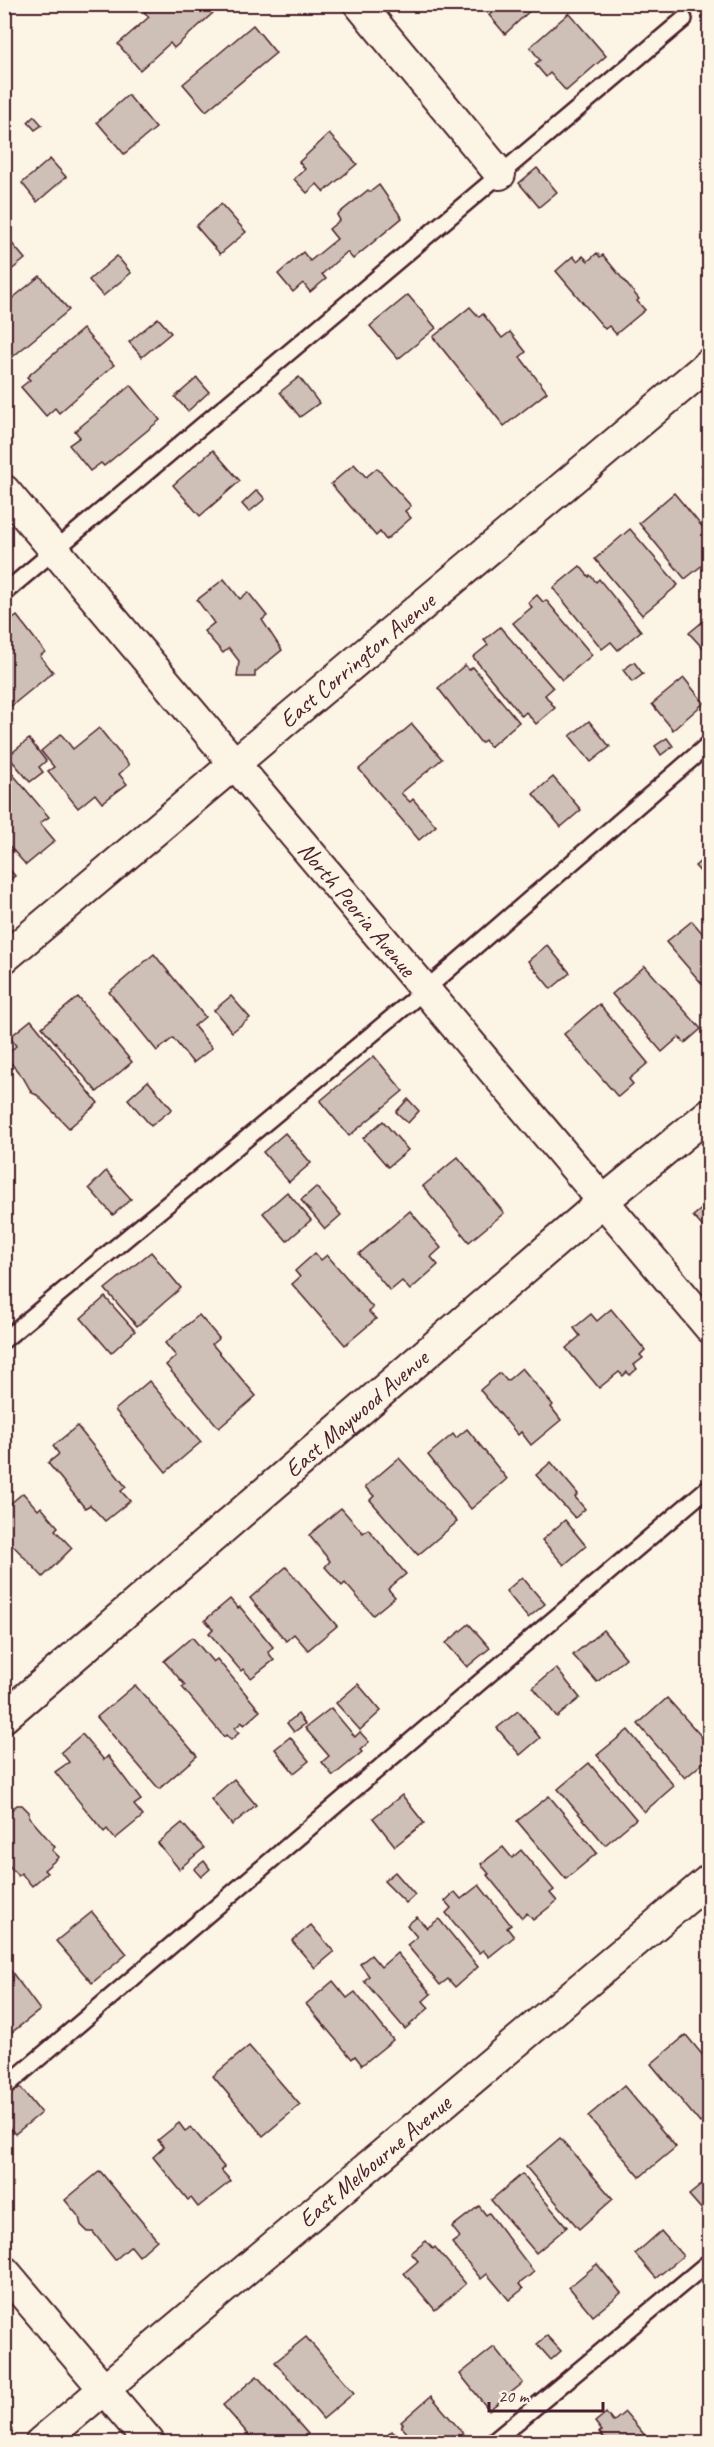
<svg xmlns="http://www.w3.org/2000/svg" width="714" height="2447" font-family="Caveat,sans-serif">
<rect width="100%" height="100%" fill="#fcf5e5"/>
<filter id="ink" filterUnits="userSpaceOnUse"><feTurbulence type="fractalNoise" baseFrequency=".0167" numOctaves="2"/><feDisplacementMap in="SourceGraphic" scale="12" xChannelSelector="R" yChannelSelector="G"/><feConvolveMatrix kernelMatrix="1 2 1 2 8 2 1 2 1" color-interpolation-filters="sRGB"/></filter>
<g filter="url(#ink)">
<g fill="#cfc0b7" stroke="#4a1f2b" stroke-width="1.5">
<path d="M153,4H223L174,48L170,43L140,70L118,44L149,17L144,12Z"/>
<path d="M492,4H537L505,34L489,15L496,9Z"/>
<path d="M569,13L606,56L566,91L550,73L546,77L535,64L540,60L530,47Z"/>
<path d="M253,25L276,53L206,111L183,84Z"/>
<path d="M128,95L156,128L124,154L97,122Z"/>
<path d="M34,116L42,125L35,130L28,122Z"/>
<path d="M329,134L357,164L324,192L317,184L307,193L294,179L305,169L299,162Z"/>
<path d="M50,159L66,177L37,202L22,183Z"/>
<path d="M537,168L557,192L539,207L519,183Z"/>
<path d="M379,185L402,218L353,259L347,252L322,274L326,279L310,292L303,283L293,292L278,274L303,252L310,261L337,239L329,229L340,220L337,215L368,190L370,192Z"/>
<path d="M221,204L246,232L220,254L196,226Z"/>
<path d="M4,234L25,259L4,276Z"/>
<path d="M597,253L600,257L603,255L639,299L637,301L645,310L616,334L609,326L605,329L556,271L573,256L577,261L583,256L588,261Z"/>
<path d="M117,256L131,273L103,296L89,280Z"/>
<path d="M40,276L69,310L4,364V305Z"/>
<path d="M408,295L436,328L398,359L370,326Z"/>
<path d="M470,307L479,317L483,314L502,338L510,332L526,352L520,357L547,392L504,426L433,337Z"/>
<path d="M158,318L171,333L142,357L129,342Z"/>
<path d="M83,329L114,365L59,413L55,408L46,416L21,387L30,380L27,377Z"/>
<path d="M299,377L319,403L300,417L280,392Z"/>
<path d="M197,378L209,392L188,411L175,397Z"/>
<path d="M131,385L160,420L104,466L101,463L90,471L69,445L80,437L75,431Z"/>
<path d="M213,450L240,481L200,516L173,485Z"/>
<path d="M710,458V487L702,478L707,473L701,465Z"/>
<path d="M354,464L366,477L377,468L411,506L405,511L411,518L386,540L380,532L376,536L331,484Z"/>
<path d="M257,490L265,499L249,512L242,504Z"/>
<path d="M674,493L710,536V559L685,579L639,523Z"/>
<path d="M630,529L678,585L642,615L595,559Z"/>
<path d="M580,566L589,577L590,575L596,582L599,579L641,631L618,650L611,642L602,649L553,588Z"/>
<path d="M224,579L240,599L248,592L267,616L262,620L282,650L255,672V677H237L239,661L229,648L223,653L204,631L214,623L197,600Z"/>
<path d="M537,595L543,602L546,600L592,655L562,680L513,623L532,607L528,603Z"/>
<path d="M17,616L45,652L40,656L53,672L4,712V626Z"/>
<path d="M707,618L710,622V656L689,633Z"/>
<path d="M500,627L553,688L545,695L555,708L536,724L526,712L522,716L473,657L488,645L484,640Z"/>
<path d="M634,662L643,674L632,682L623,670Z"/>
<path d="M465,665L469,670L473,667L519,722L490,747L485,740L481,743L438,688Z"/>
<path d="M684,678L704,703L673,730L652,704Z"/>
<path d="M589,721L610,747L591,762L570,736Z"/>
<path d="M412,724L442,759L401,793L410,802L413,799L436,826L419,840L359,769Z"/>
<path d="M99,728L129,765L119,774L127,784L102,803L95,794L78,808L48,771L54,767L41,751L61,734L73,749Z"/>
<path d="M667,738L673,746L661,755L655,746Z"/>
<path d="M29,739L46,761L39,767L43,772L30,782L8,756Z"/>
<path d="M5,765L49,817L40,823L55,841L26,865L4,840Z"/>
<path d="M553,777L581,810L561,827L533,794Z"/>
<path d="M703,859L710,868V873L705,877L695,866Z"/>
<path d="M4,863L15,876L4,885Z"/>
<path d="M692,921L710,942V993L666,942Z"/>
<path d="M547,945L570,973L551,989L528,961Z"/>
<path d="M154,954L205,1017L194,1026L212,1048L193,1063L173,1038L157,1051L109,992Z"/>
<path d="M645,966L701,1029L685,1043L679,1037L662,1052L612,994Z"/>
<path d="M231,996L250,1018L232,1032L214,1010Z"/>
<path d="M78,997L132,1062L97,1092L42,1027Z"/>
<path d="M599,1004L648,1063L629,1079L633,1084L618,1097L564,1034Z"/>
<path d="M31,1020L98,1103L69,1128L37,1095L32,1093L24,1079L5,1056L16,1046L10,1037Z"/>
<path d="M374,1056L403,1091L349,1136L320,1101Z"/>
<path d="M148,1081L172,1109L151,1126L128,1099Z"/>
<path d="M408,1099L419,1111L408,1123L396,1112Z"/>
<path d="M383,1121L408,1150L388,1167L363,1138Z"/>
<path d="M285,1133L311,1163L289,1182L263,1152Z"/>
<path d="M458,1157L504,1213L469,1242L423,1186Z"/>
<path d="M106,1171L131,1199L113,1215L89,1188Z"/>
<path d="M316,1187L341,1215L325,1229L301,1200Z"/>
<path d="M287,1192L311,1220L287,1241L263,1213Z"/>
<path d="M710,1202V1235L693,1216Z"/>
<path d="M410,1211L441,1248L431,1257L438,1265L410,1290L402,1281L390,1291L359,1254Z"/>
<path d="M151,1252L181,1288L137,1326L105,1289Z"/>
<path d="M315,1253L321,1260L327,1255L373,1308L369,1312L376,1319L345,1345L292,1284L300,1277L295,1271Z"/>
<path d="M105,1297L135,1331L111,1353L81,1318Z"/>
<path d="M611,1309L645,1350L640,1355L643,1358L634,1365L637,1369L630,1375L627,1372L623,1376L619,1372L599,1388L566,1348L580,1336L574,1328L591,1314L597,1321Z"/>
<path d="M199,1315L219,1338L212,1344L256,1396L219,1428L166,1365L176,1356L165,1343Z"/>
<path d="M522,1368L553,1405L551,1407L561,1420L531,1445L521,1432L518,1435L480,1390L500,1373L507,1381Z"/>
<path d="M149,1381L201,1442L166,1472L115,1410Z"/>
<path d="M77,1426L126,1487L121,1491L130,1501L105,1521L90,1505L85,1508L48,1463L59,1454L53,1446Z"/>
<path d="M467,1429L507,1479L471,1509L428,1455L453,1434L456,1438Z"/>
<path d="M399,1458L457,1522L418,1555L370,1500L374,1496L365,1487Z"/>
<path d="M551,1462L578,1494L575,1497L585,1509L575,1518L536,1475Z"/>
<path d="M23,1493L38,1510L41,1507L58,1527L55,1530L72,1548L43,1577L4,1536V1509Z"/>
<path d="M341,1508L363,1533L368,1529L406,1574L388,1589L395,1597L373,1615L345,1583L342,1586L325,1567L330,1561L309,1535Z"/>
<path d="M565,1520L586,1546L564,1565L542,1540Z"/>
<path d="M286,1567L337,1626L308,1650L294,1634L286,1641L250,1598Z"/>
<path d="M522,1577L545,1604L528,1618L506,1591Z"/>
<path d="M230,1599L238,1608L240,1607L273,1647L268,1652L274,1660L251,1678L243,1669L241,1671L209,1633L213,1629L205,1620Z"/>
<path d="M469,1624L490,1648L467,1667L446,1643Z"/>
<path d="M603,1630L626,1658L597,1682L573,1655Z"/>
<path d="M192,1637L213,1662L217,1659L260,1711L244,1725L242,1722L235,1728L239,1733L231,1740L226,1735L224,1737L182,1687L185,1685L164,1661Z"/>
<path d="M556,1668L580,1698L557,1717L533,1687Z"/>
<path d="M358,1684L381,1711L360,1730L336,1703Z"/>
<path d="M135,1685L197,1756L159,1789L97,1717Z"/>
<path d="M667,1698L710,1746V1757L685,1778L638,1724Z"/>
<path d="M331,1708L355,1737L360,1732L369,1742L360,1750L362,1752L333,1776L322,1762L329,1756L305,1728Z"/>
<path d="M518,1711L540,1738L520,1755L497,1728Z"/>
<path d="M298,1714L305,1724L294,1732L287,1723Z"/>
<path d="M628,1730L674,1786L644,1812L597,1755Z"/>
<path d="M82,1734L104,1760L108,1756L141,1800L134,1805L143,1816L115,1839L107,1829L104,1832L55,1772L69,1762L61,1752Z"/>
<path d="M290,1737L309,1761L294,1773L275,1749Z"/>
<path d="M589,1763L636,1819L605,1845L558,1789Z"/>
<path d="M234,1779L256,1805L232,1825L211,1799Z"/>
<path d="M402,1795L424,1823L395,1846L373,1818Z"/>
<path d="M549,1796L597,1853L566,1879L517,1821Z"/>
<path d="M17,1805H22L29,1812V1817L55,1847L52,1850L59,1857L44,1870L47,1873L32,1886L21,1873L18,1876L4,1860V1816Z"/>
<path d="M182,1823L204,1848L179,1869L158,1843Z"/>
<path d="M503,1847L512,1858L521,1850L554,1890L550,1893L557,1901L533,1920L527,1913L522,1918L487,1875L489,1874L481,1864Z"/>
<path d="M204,1861L210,1869L201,1877L194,1869Z"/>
<path d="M395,1872L415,1895L406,1903L384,1881Z"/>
<path d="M479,1885L511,1925L507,1928L514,1937L489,1957L483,1950L479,1953L446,1913L451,1908L445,1901L455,1892L461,1899Z"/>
<path d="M92,1912L127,1954L92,1983L56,1941Z"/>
<path d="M417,1917L427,1928L439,1919L478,1967L455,1987L448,1979L440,1985L407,1945L417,1937L407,1925Z"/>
<path d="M311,1925L334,1952L315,1968L292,1941Z"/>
<path d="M397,1953L431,1994L423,2001L429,2008L405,2029L364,1981L369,1976L360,1964L371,1955L381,1967Z"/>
<path d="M11,1971L40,2010L6,2037L4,1976Z"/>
<path d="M333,1981L347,1998L355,1992L393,2040L362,2065L355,2056L352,2059L306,2004Z"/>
<path d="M686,2035L710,2064V2115L700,2123L651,2064Z"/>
<path d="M249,2046L300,2105L263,2136L213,2076Z"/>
<path d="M624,2086L676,2147L640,2177L588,2116Z"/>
<path d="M20,2087L41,2113L15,2134L4,2122V2100Z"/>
<path d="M179,2123L185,2131L191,2127L224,2167L221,2170L231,2181L198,2207L191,2198L188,2200L153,2157L164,2147L158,2140Z"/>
<path d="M560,2138L613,2199L579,2229L526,2167Z"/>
<path d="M100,2171L157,2240L139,2256L131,2246L115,2260L93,2232H88L81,2225L79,2217L65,2200Z"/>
<path d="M522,2174L567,2227L536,2253L491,2200Z"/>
<path d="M710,2178V2219L689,2195Z"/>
<path d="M479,2206L486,2215L489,2213L534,2272L519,2284L523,2289L509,2300L487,2274L481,2279L452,2243L460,2237L452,2227Z"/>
<path d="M661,2231L683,2256L656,2278L635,2254Z"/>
<path d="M426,2241L433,2249L435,2247L466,2284L435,2310L404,2273L418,2261L411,2253Z"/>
<path d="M597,2264L621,2293L593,2316L569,2287Z"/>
<path d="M547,2336L561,2351L551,2360L537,2344Z"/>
<path d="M306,2337L354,2393L323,2419L275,2362Z"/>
<path d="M494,2347L523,2383L489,2410L460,2374Z"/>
<path d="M257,2376L308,2434L298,2442H255L223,2405Z"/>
<path d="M431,2396L468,2439L463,2442H415L401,2426L403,2424L401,2422Z"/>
<path d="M625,2412L648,2439L644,2442H608L599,2432L602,2431L595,2422L606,2413L613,2422Z"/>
<path d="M392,2431L402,2442H380Z"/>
</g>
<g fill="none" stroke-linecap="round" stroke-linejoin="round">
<g stroke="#4a1f2b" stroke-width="20">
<g id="service">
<path d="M4,593L684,19"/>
<path d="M4,1340L425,990L710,743"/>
<path d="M4,2088L710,1486"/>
<path d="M493,2442L710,2261"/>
</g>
</g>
<g stroke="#4a1f2b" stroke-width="34">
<g id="minor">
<path d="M359,4L500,174"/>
<path id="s1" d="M4,490L710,1328"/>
<path id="s2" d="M4,958L710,363"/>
<path id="s3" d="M4,1717L602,1202L710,1113"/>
<path d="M4,2271L149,2442"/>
<path id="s4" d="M41,2442L710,1879"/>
</g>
</g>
<use href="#service" stroke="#fcf5e5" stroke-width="15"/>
<use href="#minor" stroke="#fcf5e5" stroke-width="30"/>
</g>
</g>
<g text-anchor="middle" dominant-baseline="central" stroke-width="5" stroke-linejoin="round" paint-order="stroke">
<g font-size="24" fill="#4a1f2b" stroke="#fcf5e5">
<text stroke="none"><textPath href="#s2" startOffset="462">East Corrington Avenue</textPath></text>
<text stroke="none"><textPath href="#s1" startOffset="548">North Peoria Avenue</textPath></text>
<text stroke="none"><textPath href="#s3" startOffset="465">East Maywood Avenue</textPath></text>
<text stroke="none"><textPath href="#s4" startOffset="436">East Melbourne Avenue</textPath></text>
</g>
</g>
<rect width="714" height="2447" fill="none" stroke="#fcf5e5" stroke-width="24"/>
<rect x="12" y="12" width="690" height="2423" fill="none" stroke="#4a1f2b" stroke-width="2" filter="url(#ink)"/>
<path d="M489 2402v9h114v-9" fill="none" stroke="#4a1f2b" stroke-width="3"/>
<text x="498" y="2402" font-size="18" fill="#4a1f2b" stroke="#fcf5e5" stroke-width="4.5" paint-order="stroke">20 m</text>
</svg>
